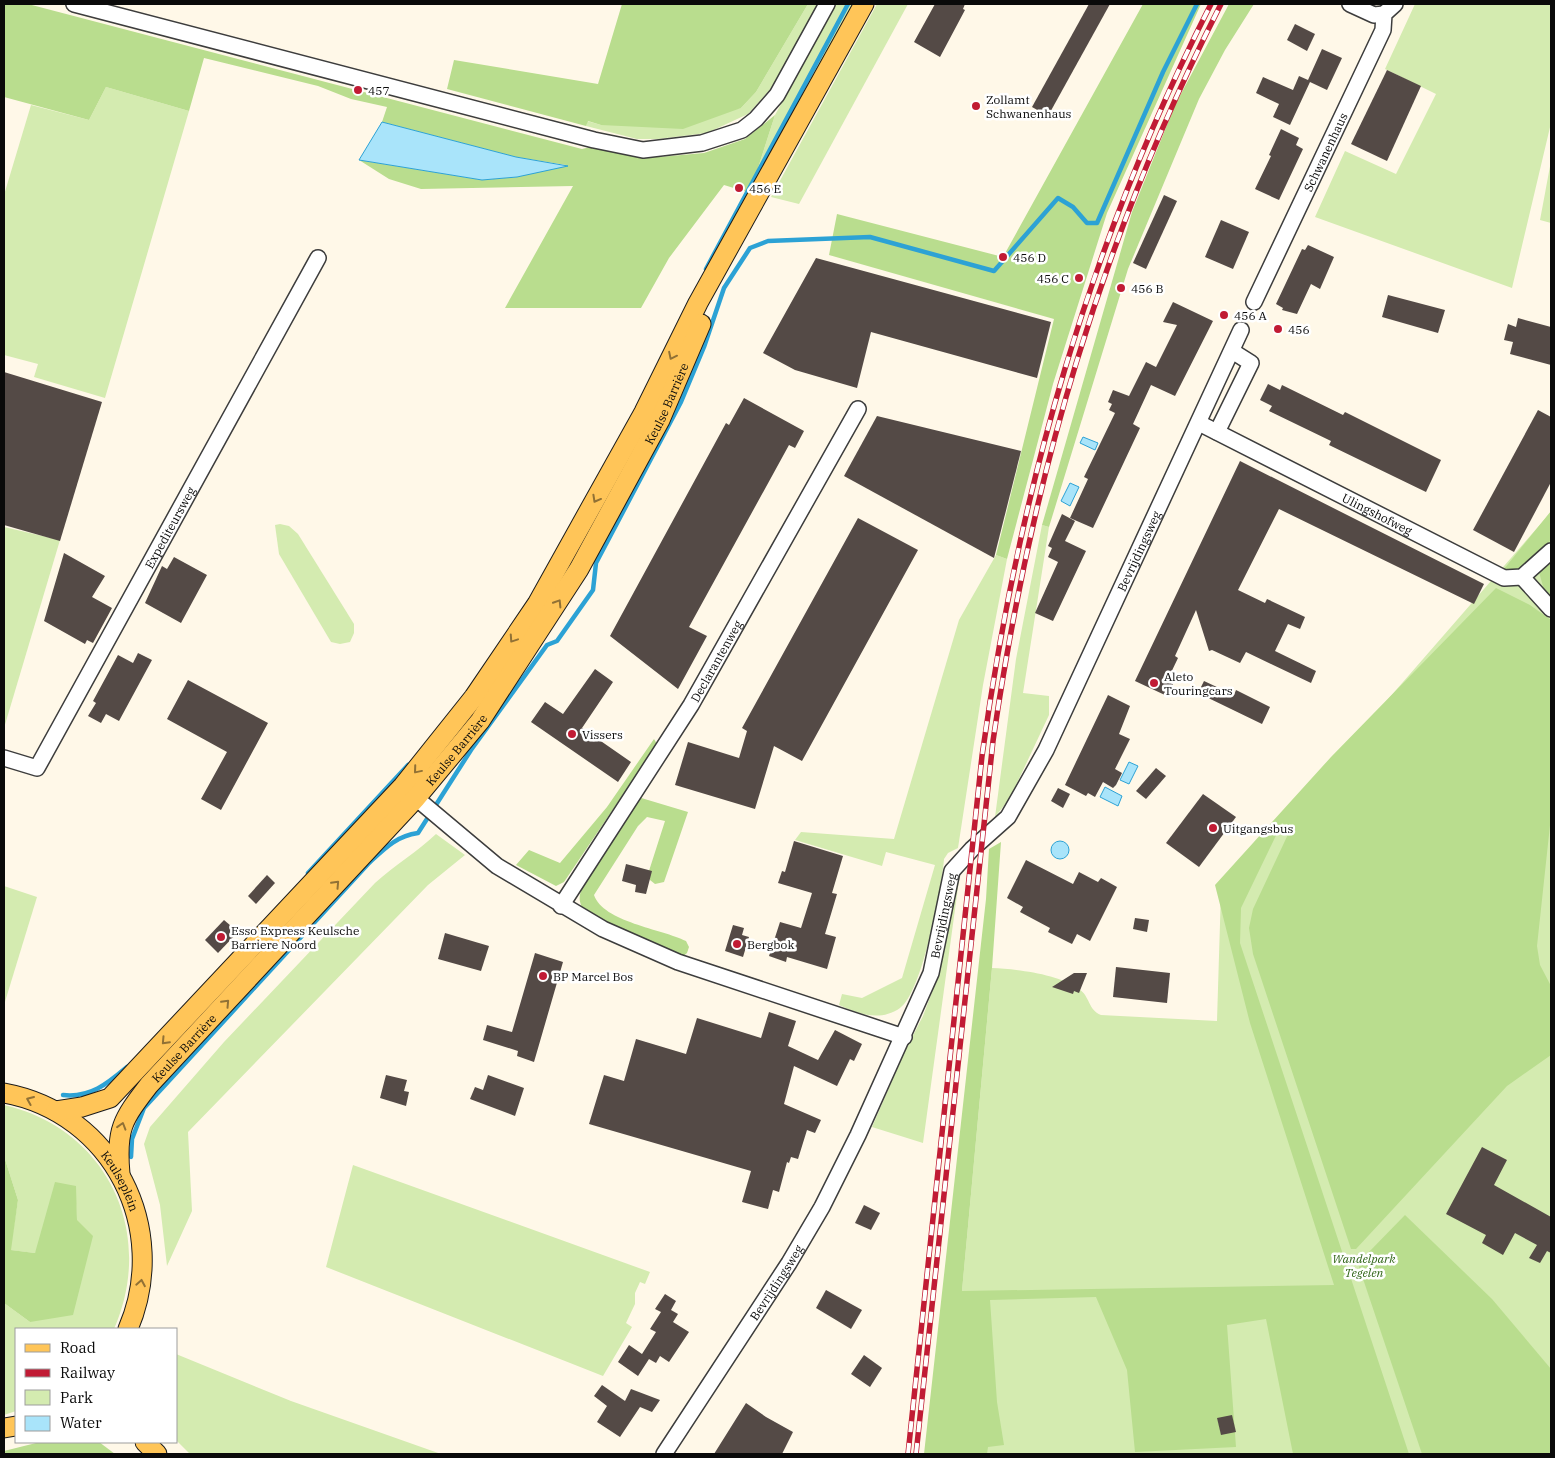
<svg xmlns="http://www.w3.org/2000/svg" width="1555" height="1458" font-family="'IBM Plex Serif',serif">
<rect width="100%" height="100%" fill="#fff8e8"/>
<g fill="#d4ebb0">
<path d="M808,4H819L774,85L748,114L707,133L658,139H637L586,126L587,121L601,125L741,108L756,92Z"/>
<path d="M836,4H854L750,193L775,115Z"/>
<path d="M877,4H908L799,204L771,197Z"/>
<path d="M1415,4H1551V123L1512,288L1315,217L1345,151L1396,174L1436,94L1385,69Z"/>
<path d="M106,87L189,111L105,398L34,377L38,364L4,355V195L31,105L89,120Z"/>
<path d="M1551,161V223L1540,220Z"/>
<path d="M1551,512V1454H931L962,1291L992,968C1017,969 1059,974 1079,989C1090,996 1088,1010 1101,1015L1217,1021L1221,891Z"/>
<path d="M280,524L289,526L298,534L354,624V633L350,642L340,644L331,642L279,554L275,525Z"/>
<path d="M1042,525L1049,527L1023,693L1049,696V715L1010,798L995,817L1016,659Z"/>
<path d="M4,527L60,540L4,728Z"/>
<path d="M996,555L1007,559L983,685L958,848L948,853L944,859C942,887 922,993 900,1008C880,1022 859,1014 839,1005L842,994L862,998L902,978L935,865L886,852L882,866L795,840L801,832L894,839L959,620Z"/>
<path d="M436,834L465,855L428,885L188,1132L192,1211L167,1266L160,1205L144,1144L150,1127L224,1042L375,883C395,865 417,852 436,834Z"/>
<path d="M960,873L923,1143L872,1127L904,1053L923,1016L932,992L955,880Z"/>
<path d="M4,886L37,897L4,1005Z"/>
<path d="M4,1105C108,1129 156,1233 114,1329H16V1411L4,1415V1303L30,1322L77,1220L75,1186L35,1253L10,1250L18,1200L4,1156Z"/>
<path d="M353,1165L650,1272L645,1284L640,1282L635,1293V1304L626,1323L632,1327L603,1376L326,1267Z"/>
<path d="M176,1354L291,1401L441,1454H190L176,1440Z"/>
</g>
<g fill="#b9dd8e">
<path d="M4,4H28L582,149L599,145L659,157L704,153L745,139L775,115L750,193L724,185L669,258L641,308H505L573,186L421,189L389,179L359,160L482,180L517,177L566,165L516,157L382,122L387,107L351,99L318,86L204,58L189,111L106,87L89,120L4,97Z"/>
<path d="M622,4H808L756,92L741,108L683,129L601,125L588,121L586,126L447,89L454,60L598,84Z"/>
<path d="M1143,4H1201L1107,213L1053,384L1007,559L996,555L1054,319L829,255L837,214L1003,257Z"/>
<path d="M1229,4H1254L1225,50L1199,99L1128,269L1049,527L1042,525L1132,212L1175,105Z"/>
<path d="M1551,511V540C1538,554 1525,573 1504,569Z"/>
<path d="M1551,561V601L1546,597L1539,572Z"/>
<path d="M1496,588L1530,605L1551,620V816L1537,946L1540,965L1551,986V1055L1507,1086L1356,1249H1351L1253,954L1249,928L1253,909L1291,828L1282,823L1241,908L1240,943L1409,1454H1293L1266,1319L1227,1325L1236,1447L1135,1452L1127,1370L1096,1297L990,1300L997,1402L1004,1445L988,1447L987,1454H924L986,899L989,849L1001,842L992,968L962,1291L1334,1285L1250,1023L1215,885L1331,757Z"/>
<path d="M654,739L657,744L564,882L556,886L516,865L529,850L560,863L607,807Z"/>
<path d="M638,797L688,812L664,882L655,884L650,880L648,874L665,821L647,817L638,826L594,895C603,922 662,929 686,941L689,947L687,953L680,959L587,917C579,902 577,899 584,883Z"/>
<path d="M4,1156L18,1200L11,1250L35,1253L55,1182L76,1186L77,1220L93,1236L73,1315L30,1322L4,1303Z"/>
<path d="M1405,1215L1492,1299L1551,1369V1454H1422L1359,1267L1366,1255Z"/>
<path d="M40,1442H99L115,1454H4V1451Z"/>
</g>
<g fill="#a9e4fa" stroke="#2ca2d5">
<path d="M382,122L516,157L568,166L517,177L482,180L359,160Z"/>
<path d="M1083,437L1098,443L1095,450L1080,443Z"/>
<path d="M1070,483L1079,487L1070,506L1061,501Z"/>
<path d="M1129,762L1138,766L1129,784L1120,780Z"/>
<path d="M1105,787L1122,796L1118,806L1100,797Z"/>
<circle cx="1060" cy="850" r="9"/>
</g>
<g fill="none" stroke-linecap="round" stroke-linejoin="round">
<g stroke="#2ca2d5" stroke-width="4.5">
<path d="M706,269L848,4"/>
<path d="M308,873L408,765"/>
<path d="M63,1095C90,1098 107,1084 127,1067"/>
<path d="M131,1157L132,1139L144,1108L369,863C384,849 396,836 418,833L471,750L547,645L557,641L593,590L596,563L681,402L704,347L724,288L750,248L768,241L870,237L994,271L1058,198L1073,207L1087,223H1097L1163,72L1197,4"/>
</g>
</g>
<g fill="#544a46">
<path d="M935,4H965L963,9L965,10L940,57L914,42Z"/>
<path d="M1089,4H1110L1048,116L1032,107Z"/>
<path d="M1295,24L1315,34L1307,51L1287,40Z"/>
<path d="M1322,49L1342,58L1327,90L1310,82L1290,125L1273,117L1279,104L1256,93L1263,77L1293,90L1299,76L1308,80Z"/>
<path d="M1387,70L1421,86L1387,161L1351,144Z"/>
<path d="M1281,129L1299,138L1296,145L1303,149L1279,200L1255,189L1271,156L1269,155Z"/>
<path d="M1164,195L1177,201L1146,269L1133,263Z"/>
<path d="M1221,220L1249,232L1233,269L1205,257Z"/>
<path d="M1308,245L1334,257L1320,289L1311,284L1297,314L1282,310L1283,308L1276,304L1302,249L1305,250Z"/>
<path d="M816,258L1051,322L1037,378L871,332L857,388L795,370L763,353Z"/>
<path d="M1388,295L1445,310L1438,333L1382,317Z"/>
<path d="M1173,302L1213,321L1175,396L1151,385L1133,424L1140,428L1093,528L1070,518L1088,479L1084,477L1115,413L1109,410L1112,404L1108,402L1113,390L1129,396L1146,362L1156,367L1177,325L1163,322Z"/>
<path d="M1518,318L1551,327V365L1510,354L1513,342L1504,340L1508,324L1516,327Z"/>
<path d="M4,372L102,402L60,541L4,525Z"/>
<path d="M1268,384L1280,390L1282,385L1343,415L1345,412L1441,460L1426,492L1329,445L1331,441L1269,411L1272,406L1260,400Z"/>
<path d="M744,398L804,431L795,448L789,445L689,627L707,636L678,689L610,636L726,423L729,425Z"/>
<path d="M1538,410L1551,417V482L1514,552L1473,530Z"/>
<path d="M877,416L1021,451L994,558L844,476Z"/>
<path d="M1240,461L1484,584L1474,604L1279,509L1238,590L1265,603L1267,599L1305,617L1300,629L1288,624L1275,651L1316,671L1311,683L1246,652L1240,663L1212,650L1209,651L1196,610L1175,656L1178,658L1167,681L1173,684L1167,696L1135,681Z"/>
<path d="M1062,514L1075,521L1065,541L1086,551L1053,621L1035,613L1058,562L1048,557L1052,548L1048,546Z"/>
<path d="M858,518L918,550L802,761L774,746L755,809L675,785L688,742L739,758L747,731L742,728Z"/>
<path d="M64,553L105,576L92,597L112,608L93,643L87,640L85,644L44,621Z"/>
<path d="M174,557L207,575L181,623L145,603L162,566L167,569Z"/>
<path d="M138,653L152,660L119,721L106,714L101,723L88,716L96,703L93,701L118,655L133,663Z"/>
<path d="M595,669L613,682L582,728L631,762L618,782L531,722L545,702L563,714Z"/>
<path d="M188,680L268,723L221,810L201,799L227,752L167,719Z"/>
<path d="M1204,681L1234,695L1236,690L1270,707L1262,724L1198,693Z"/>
<path d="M1108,695L1130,706L1119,734L1130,739L1115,769L1122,773L1116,785L1113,788L1103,782L1095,797L1088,793L1086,796L1065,785Z"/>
<path d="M1156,768L1166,776L1146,799L1136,791Z"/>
<path d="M1058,788L1070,794L1063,808L1051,801Z"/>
<path d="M1203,794L1236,817L1199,867L1166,843Z"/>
<path d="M794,841L843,856L832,893L837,894L825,934L836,937L827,969L787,957L786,962L769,956L780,922L801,928L812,893L778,883L782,871L785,872Z"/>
<path d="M1026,860L1073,884L1079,872L1098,882L1101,878L1117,887L1090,941L1077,934L1072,944L1048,932L1050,928L1020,912L1023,907L1007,898Z"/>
<path d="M626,864L652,871L646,894L635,892L636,885L622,881Z"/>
<path d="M267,875L275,883L256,904L248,896Z"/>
<path d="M1135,918L1149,920L1147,932L1133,929Z"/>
<path d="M224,920L238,932L218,953L205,940Z"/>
<path d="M733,925L744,928L742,935L749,937L743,957L725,951Z"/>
<path d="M445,933L489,946L481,971L438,959Z"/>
<path d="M535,953L563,962L534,1062L517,1056L518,1051L483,1040L487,1025L512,1032Z"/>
<path d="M1116,967L1170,973L1167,1003L1113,997Z"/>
<path d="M1074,973H1087L1079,993L1074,991L1073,994L1052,987Z"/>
<path d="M769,1012L796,1021L788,1046L818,1060L835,1030L862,1044L854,1061L850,1059L837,1086L794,1066L784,1104L821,1120L815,1133L807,1130L798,1159L791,1157L789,1163L787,1162L779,1192L773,1190L768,1209L742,1202L751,1171L589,1124L604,1075L624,1081L636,1039L686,1054L697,1018L761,1038Z"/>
<path d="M386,1075L407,1080L404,1091L409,1092L406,1106L380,1098Z"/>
<path d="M488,1075L524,1088L515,1116L470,1099L475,1087L483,1090Z"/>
<path d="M1482,1147L1507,1160L1494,1185L1551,1217V1253L1547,1251L1540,1263L1529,1258L1537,1245L1515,1233L1503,1255L1482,1243L1486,1235L1446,1214Z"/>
<path d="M864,1205L880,1213L871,1230L855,1223Z"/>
<path d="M826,1290L862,1310L851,1329L816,1308Z"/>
<path d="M665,1294L676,1301L671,1310L678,1314L673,1322L689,1332L669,1362L660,1356L656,1363L649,1359L638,1376L618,1362L629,1345L642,1354L656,1332L650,1329L661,1312L655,1309Z"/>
<path d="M864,1355L882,1368L870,1387L851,1374Z"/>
<path d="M602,1385L625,1401L631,1389L660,1400L652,1412L640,1407L620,1437L597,1422L607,1406L594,1396Z"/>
<path d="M746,1403L766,1417L793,1432L782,1454H714Z"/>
<path d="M1232,1415L1236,1432L1221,1435L1217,1418Z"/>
</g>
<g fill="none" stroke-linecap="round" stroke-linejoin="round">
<g stroke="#3d3d3d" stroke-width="18">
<g id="minor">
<path d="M74,4L594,140L643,150L702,143L742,130L756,119L777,95L827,4"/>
<path d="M1350,4L1374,15L1384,14"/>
<path id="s1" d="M1254,302L1383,30L1384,14L1395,4"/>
<path id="s2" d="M1199,423L1504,578L1522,577L1551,551"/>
<path d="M1217,432L1251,363L1232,351"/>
<path d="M1522,577L1551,609"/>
<path id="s3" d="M4,758L37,768L318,258"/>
<path d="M416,798L497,866L603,929L678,962L904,1037"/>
<path id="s4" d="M561,906L691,705L858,409"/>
<path id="s5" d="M664,1454L789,1263L822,1207L858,1135L931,973L952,871L972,849L1008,817L1046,750L1241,330"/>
</g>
</g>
<g stroke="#1b1b1b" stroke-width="21">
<g id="major">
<path id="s6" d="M4,1093C113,1113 171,1229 128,1329"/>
<path d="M56,1111L82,1107L110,1098L403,786L474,697L537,604L644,412L698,303L864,4"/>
<path id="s7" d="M120,1174C116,1129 122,1120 149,1085L416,798L480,721L579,569L660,420L701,324"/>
<path d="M4,1428L16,1426"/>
<path d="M145,1442L157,1454"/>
</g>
</g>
<use href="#minor" stroke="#fff" stroke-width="15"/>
<use href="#major" stroke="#ffc558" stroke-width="19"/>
<g stroke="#c11b34" stroke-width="5.5">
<g id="rail">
<path d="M908,1454L982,756C1019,489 1089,244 1211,4"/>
<path d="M916,1454L993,741C1031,479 1101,240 1221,4"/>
</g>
</g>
<use href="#rail" stroke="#fff" stroke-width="4" stroke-dasharray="11" stroke-linecap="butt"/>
</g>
<defs><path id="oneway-chevron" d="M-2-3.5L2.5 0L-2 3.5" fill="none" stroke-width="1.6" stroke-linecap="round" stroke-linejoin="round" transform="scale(1.25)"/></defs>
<g stroke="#917135">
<use href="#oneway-chevron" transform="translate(672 356) rotate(116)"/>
<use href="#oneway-chevron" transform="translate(596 499) rotate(119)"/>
<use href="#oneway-chevron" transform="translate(558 603) rotate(-58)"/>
<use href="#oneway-chevron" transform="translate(513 639) rotate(124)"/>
<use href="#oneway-chevron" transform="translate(417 770) rotate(130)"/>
<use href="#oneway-chevron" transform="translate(336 884) rotate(-47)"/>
<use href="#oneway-chevron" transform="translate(226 1003) rotate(-47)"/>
<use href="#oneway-chevron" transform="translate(165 1041) rotate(133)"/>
<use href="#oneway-chevron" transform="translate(30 1100) rotate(-157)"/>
<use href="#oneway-chevron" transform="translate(122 1126) rotate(-73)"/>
<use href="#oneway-chevron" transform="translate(141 1283) rotate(-80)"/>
</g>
<g fill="#c11b34" stroke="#fff" stroke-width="2">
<circle cx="358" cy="90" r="5"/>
<circle cx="976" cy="106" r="5"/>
<circle cx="739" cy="188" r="5"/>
<circle cx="1003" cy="257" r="5"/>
<circle cx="1079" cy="278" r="5"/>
<circle cx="1121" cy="288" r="5"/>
<circle cx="1224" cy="315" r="5"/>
<circle cx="1278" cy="329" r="5"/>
<circle cx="1154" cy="683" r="5"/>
<circle cx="572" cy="734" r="5"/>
<circle cx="1213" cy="828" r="5"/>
<circle cx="221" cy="937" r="5"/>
<circle cx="737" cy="944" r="5"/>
<circle cx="543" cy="976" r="5"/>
</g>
<g text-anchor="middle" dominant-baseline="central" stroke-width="5" stroke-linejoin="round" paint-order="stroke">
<g font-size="12" fill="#0a0a0a" stroke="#fff" text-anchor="start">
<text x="368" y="90">457</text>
<text x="986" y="99">Zollamt<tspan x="986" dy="14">Schwanenhaus</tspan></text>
<text x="749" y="188">456 E</text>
<text x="1013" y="257">456 D</text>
<text x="1069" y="278" text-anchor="end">456 C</text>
<text x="1131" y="288">456 B</text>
<text x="1234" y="315">456 A</text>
<text x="1288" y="329">456</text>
<text x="1164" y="676">Aleto<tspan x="1164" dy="14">Touringcars</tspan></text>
<text x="582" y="734">Vissers</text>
<text x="1223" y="828">Uitgangsbus</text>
<text x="231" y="930">Esso Express Keulsche<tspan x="231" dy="14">Barriere Noord</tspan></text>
<text x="747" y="944">Bergbok</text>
<text x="553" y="976">BP Marcel Bos</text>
</g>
<g font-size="12" fill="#0a0a0a" stroke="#fff">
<text stroke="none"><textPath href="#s1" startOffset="166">Schwanenhaus</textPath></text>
<text stroke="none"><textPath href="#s7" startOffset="958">Keulse Barrière</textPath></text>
<text stroke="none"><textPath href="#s2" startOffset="200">Ulingshofweg</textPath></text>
<text stroke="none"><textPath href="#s3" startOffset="309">Expediteursweg</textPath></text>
<text stroke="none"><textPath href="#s5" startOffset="1030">Bevrijdingsweg</textPath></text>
<text stroke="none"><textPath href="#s4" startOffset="290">Declarantenweg</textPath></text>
<text stroke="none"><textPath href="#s7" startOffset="552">Keulse Barrière</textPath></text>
<text stroke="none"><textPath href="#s5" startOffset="610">Bevrijdingsweg</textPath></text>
<text stroke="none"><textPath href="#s7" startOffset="148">Keulse Barrière</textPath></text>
<text stroke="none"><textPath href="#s6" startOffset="152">Keulseplein</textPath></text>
<text stroke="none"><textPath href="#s5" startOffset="205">Bevrijdingsweg</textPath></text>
</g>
<g font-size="12" font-style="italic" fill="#306518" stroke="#fff">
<text x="1364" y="1258">Wandelpark<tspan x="1364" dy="14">Tegelen</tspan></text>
</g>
</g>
<rect width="1555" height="1458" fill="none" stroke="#0a0a0a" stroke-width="10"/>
<rect x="15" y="1328" width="162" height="115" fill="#ffffff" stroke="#9d9d9d"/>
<rect x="25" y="1344" width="25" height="8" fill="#ffc558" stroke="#9d9d9d"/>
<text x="60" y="1353" font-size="15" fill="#0a0a0a">Road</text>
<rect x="25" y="1369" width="25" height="8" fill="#c11b34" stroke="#9d9d9d"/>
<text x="60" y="1378" font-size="15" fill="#0a0a0a">Railway</text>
<rect x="25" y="1390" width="25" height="15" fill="#d4ebb0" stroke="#9d9d9d"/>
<text x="60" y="1403" font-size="15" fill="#0a0a0a">Park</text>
<rect x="25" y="1416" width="25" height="15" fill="#a9e4fa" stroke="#9d9d9d"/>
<text x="60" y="1428" font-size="15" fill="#0a0a0a">Water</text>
</svg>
